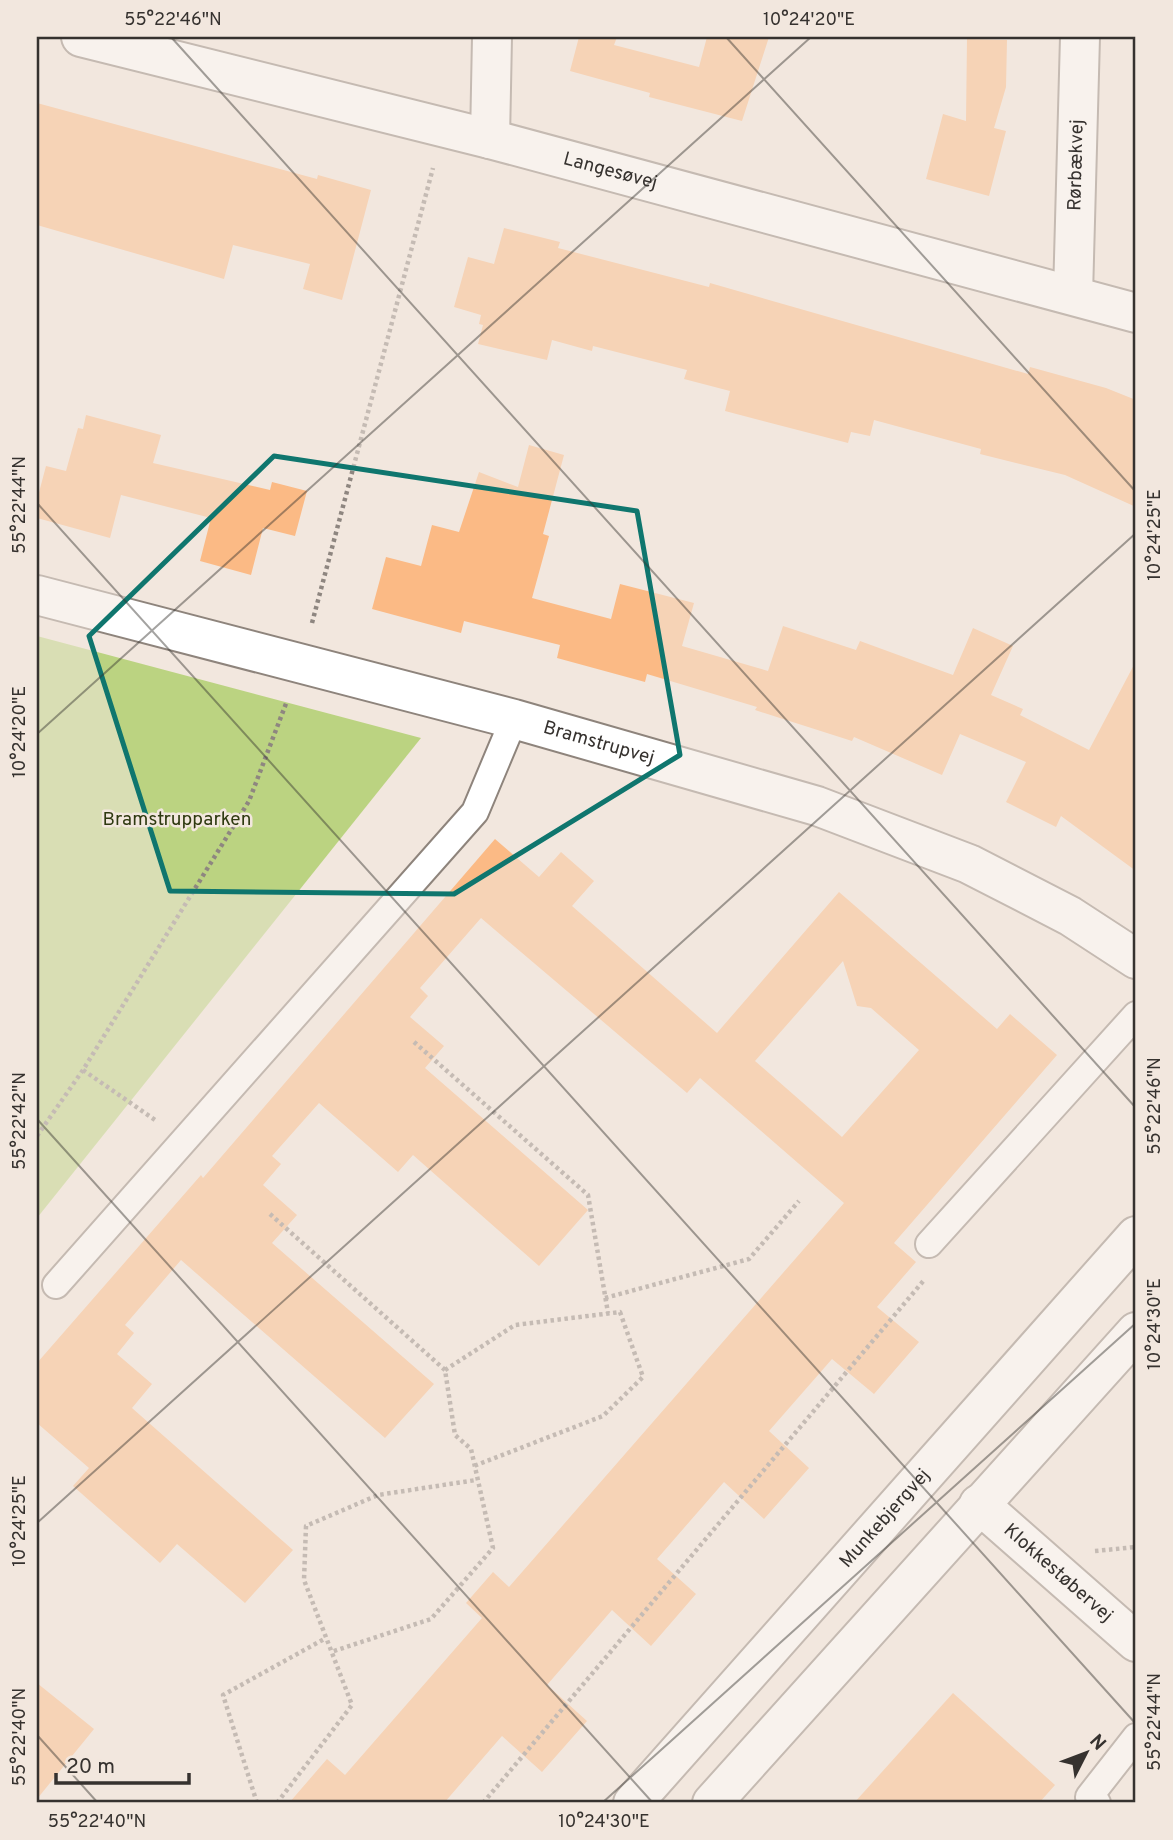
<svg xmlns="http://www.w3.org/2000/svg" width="1173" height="1840" font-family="Overpass,sans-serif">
<rect width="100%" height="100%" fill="#f2e7de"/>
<path fill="#bbd381" d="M37,636L421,738L37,1218Z"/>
<g fill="#fbba85" fill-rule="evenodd">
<path d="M579,37H617L614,45L699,67L707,37H769L742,121L649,97L650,93L570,71Z"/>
<path d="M967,39L1007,40L1006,87L994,128L1006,131L989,196L926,179L943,114L966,121Z"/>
<path d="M37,103L317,179L318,175L371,190L342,300L303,289L310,264L233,245L224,279L37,225Z"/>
<path d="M504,228L560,242L558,248L709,287L710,283L1028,374L1030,367L1106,388L1136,400V507L1065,475L980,454L981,449L874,420L870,436L851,432L848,443L725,411L730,391L684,379L687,370L593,346L592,351L552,340L547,360L478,344L483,325L479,324L481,315L454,307L468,257L494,264Z"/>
<path d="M86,415L161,435L153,463L270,490L272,482L307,491L295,536L263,528L251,575L200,561L211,518L121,495L110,538L37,518V500L46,466L66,471L78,428L83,429Z"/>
<path d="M529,445L564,455L543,534L549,536L532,598L611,619L620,584L694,603L682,646L768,671L783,626L856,650L860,641L953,675L973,628L1013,646L991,695L1023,709L1020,715L1089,750L1136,661V871L1061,816L1056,827L1006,802L1026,762L960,734L942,775L854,737L852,741L755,710L757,707L647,674L645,682L557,658L560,645L464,621L461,633L372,609L386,557L421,566L432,525L459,532L479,472L518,487Z"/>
<path d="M495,839L539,877L561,852L594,881L572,906L717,1033L839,892L997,1029L1010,1014L1057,1055L894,1243L916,1262L877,1307L919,1342L874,1394L832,1359L769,1431L809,1468L764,1519L724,1482L657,1559L696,1594L651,1646L612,1610L547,1685L587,1721L542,1772L502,1736L444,1803H289L327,1759L345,1775L482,1618L466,1603L493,1572L509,1587L844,1203L700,1078L687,1093L481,918L420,988L428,996L410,1017L444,1046L425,1068L588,1210L539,1266L413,1155L398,1172L319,1103L272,1156L281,1164L263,1185L297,1215L272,1243L434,1384L385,1438L181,1260L125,1325L134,1333L117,1354L152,1384L132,1408L293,1550L245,1603L177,1544L160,1563L73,1486L89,1468L37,1423V1363L201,1175L203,1178ZM843,961L857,1006L871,1008L919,1050L842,1137L755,1061Z"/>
<path d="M37,1683L94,1729L37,1799Z"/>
<path d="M953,1693L1055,1785L1039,1803H854Z"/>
</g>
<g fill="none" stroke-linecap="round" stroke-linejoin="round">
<g stroke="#8e847c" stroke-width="30">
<g id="service">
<path d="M929,1244L1136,1015"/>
<path d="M56,1285L475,812L514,719"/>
<path d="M1097,1803L1089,1797L1136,1737"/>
</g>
</g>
<g stroke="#8e847c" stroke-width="42">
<g id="minor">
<path id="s1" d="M81,37L490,139L1136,313"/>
<path d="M490,139L492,37"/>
<path id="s2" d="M1073,295L1080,37"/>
<path id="s3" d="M37,595L514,719L817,806L969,864L1070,916L1136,959"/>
</g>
</g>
<g stroke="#8e847c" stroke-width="42">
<g id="tertiary">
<path id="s4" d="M979,1504L1136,1642"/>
<path id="s5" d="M633,1803L1136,1236"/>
<path d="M712,1803L1136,1332"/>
</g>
</g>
<g stroke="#8e8680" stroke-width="4.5" stroke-dasharray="3.5 3.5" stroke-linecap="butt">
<path d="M312,623L433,168"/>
<path d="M414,1042L588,1195L608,1313"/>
<path d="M83,1070L155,1120"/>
<path d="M37,1136L83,1070L249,801L287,701"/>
<path d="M270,1214L445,1370L455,1435L471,1449L493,1548L431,1619L331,1652"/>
<path d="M605,1298L749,1259L799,1201"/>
<path d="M445,1370L515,1325L620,1312L643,1377L603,1416L474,1466"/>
<path d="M1095,1551L1136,1547"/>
<path d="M257,1803L223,1695L326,1638"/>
<path d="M277,1803L352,1705L304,1580L306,1526L378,1495L476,1480"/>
<path d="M483,1803L925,1279"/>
</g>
<use href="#service" stroke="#fff" stroke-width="26"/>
<use href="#minor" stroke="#fff" stroke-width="38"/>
<use href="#tertiary" stroke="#fff" stroke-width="38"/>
</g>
<path d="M0 0H1173V1840H0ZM274,456L637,511L680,755L454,894L170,891L89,636Z" fill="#f2e7de" fill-opacity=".55" fill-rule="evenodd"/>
<path fill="none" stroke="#0f766e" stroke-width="5" stroke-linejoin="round" d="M274,456L637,511L680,755L454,894L170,891L89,636Z"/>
<path fill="none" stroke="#36322f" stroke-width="2" stroke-opacity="0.45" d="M171,37L1136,1108M726,37L1136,492M37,503L1136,1724M37,734L811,37M37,1119L653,1803M37,1523L1136,533M37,1735L98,1803M602,1803L1136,1323"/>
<g text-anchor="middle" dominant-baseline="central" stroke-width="5" stroke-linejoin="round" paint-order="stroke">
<g font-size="19" fill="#36322f" stroke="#f2e7de">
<text stroke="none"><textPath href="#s2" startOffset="130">Rørbækvej</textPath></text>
<text stroke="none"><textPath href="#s1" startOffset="546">Langesøvej</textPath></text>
<text stroke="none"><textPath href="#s3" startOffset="581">Bramstrupvej</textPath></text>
<text stroke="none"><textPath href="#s5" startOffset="380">Munkebjergvej</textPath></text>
<text stroke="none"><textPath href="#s4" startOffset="105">Klokkestøbervej</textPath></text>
</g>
<g font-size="19" fill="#2e3910" stroke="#f2e7de">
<text x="177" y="820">Bramstrupparken</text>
</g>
</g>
<rect width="1173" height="1840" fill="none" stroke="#f2e7de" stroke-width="77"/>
<g transform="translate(1086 1753) rotate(48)" stroke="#f2e7de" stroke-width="5" paint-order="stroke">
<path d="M0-5L12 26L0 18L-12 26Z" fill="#36322f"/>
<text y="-10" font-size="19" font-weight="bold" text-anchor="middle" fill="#36322f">N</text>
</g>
<path d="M56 1773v10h133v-10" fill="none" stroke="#36322f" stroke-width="3.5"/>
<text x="66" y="1773" font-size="21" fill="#36322f" stroke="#f2e7de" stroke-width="5" paint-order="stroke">20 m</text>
<rect x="38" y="38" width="1096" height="1763" fill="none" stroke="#36322f" stroke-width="2.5"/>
<g font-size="18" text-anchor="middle" fill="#36322f">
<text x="173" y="25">55°22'46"N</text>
<text x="809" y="25">10°24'20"E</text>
<text transform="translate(19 505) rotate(-90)" y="6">55°22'44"N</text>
<text transform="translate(1154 535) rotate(-90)" y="6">10°24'25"E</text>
<text transform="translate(19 732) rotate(-90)" y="6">10°24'20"E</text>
<text transform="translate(1154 1106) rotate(-90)" y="6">55°22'46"N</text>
<text transform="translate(19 1121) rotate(-90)" y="6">55°22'42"N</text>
<text transform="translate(1154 1324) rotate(-90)" y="6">10°24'30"E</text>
<text transform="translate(19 1521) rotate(-90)" y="6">10°24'25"E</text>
<text transform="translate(1154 1722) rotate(-90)" y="6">55°22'44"N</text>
<text transform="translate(19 1737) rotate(-90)" y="6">55°22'40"N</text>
<text x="97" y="1827">55°22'40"N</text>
<text x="604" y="1827">10°24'30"E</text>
</g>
</svg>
